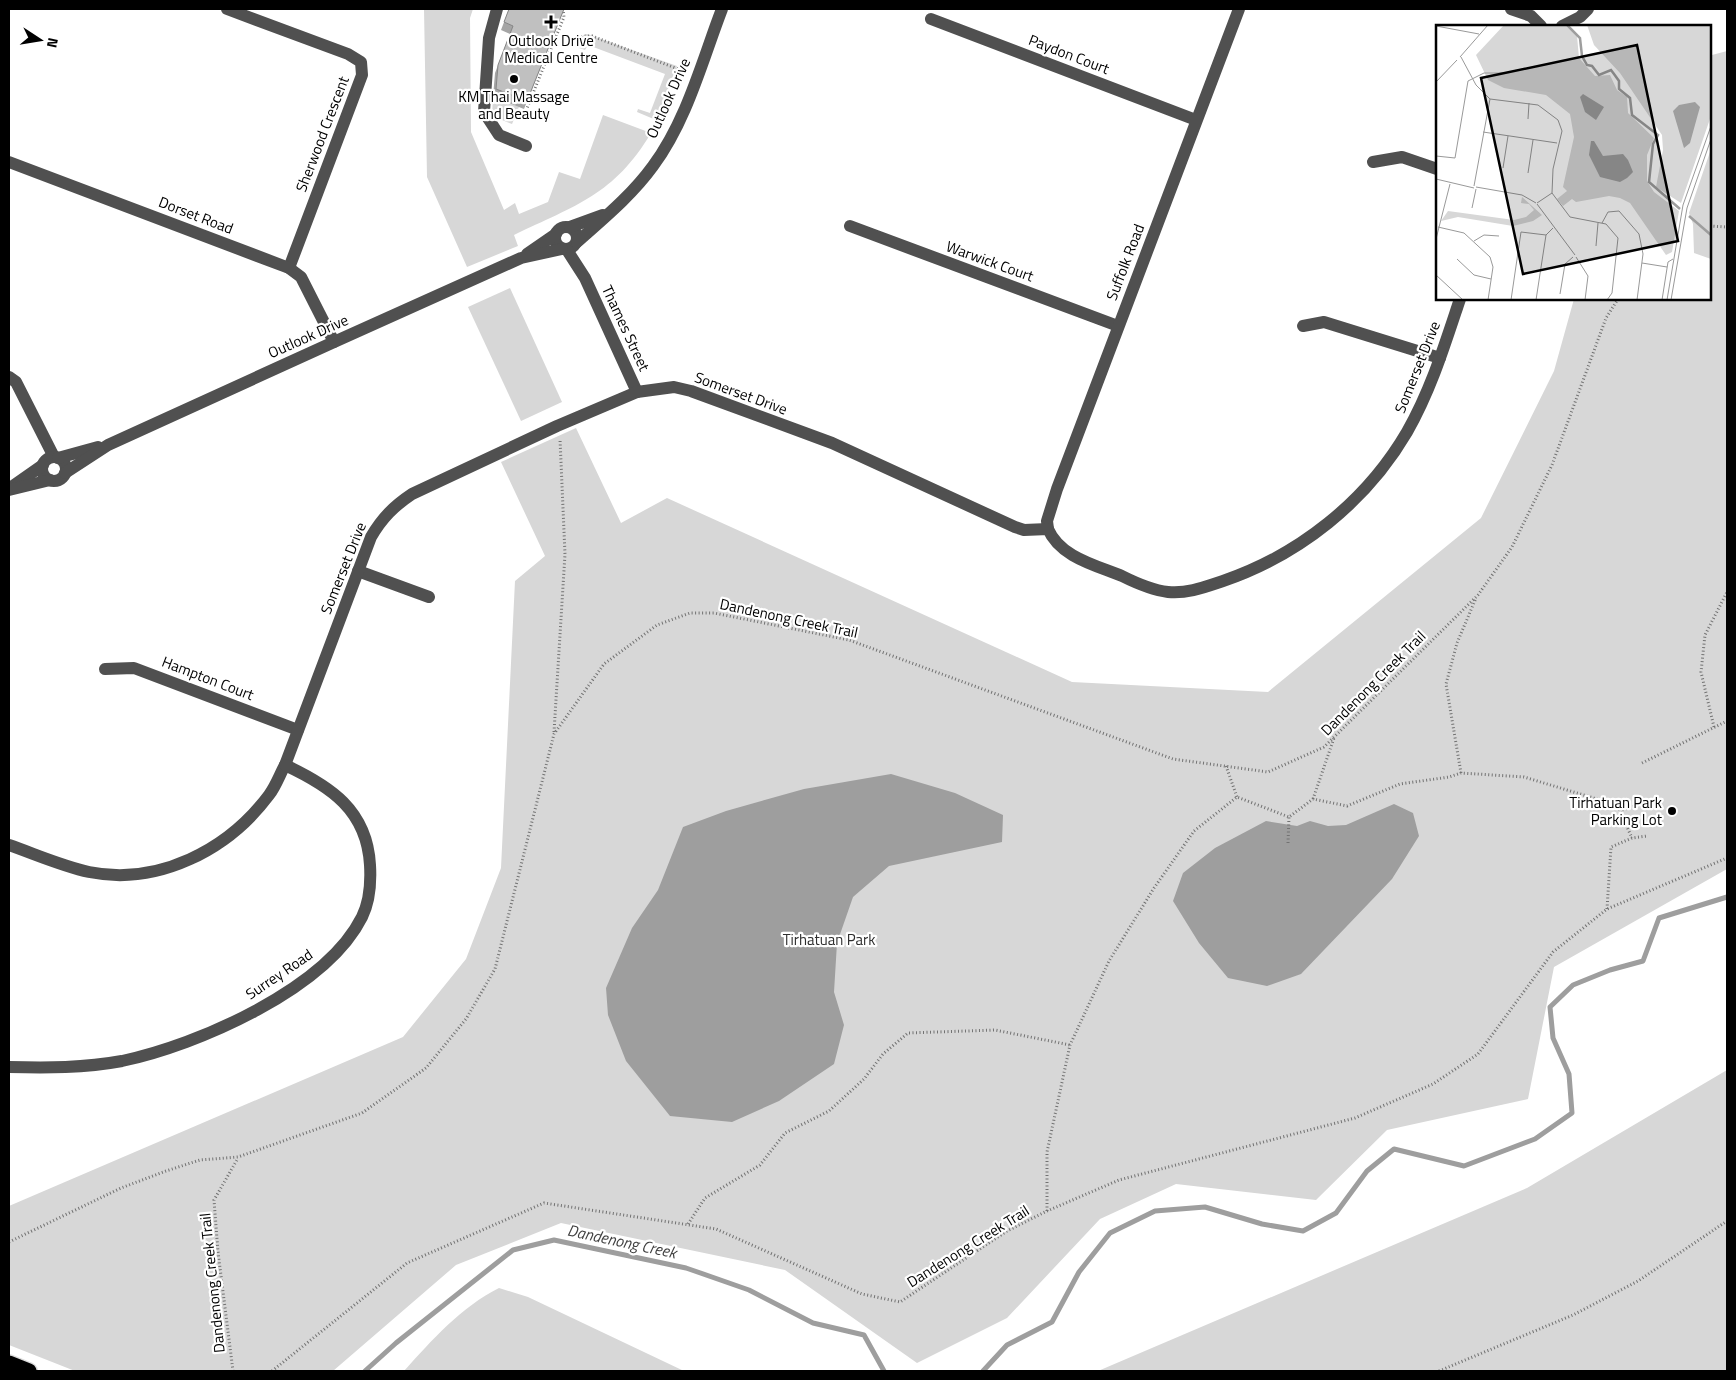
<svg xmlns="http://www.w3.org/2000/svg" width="1736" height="1380" font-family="'Titillium Web',sans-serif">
<rect width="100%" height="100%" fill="#fff"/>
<g fill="#d7d7d7">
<path d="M424,9H473L470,18L471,132L504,210L515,203L519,214L548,202L559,172L580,179L603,115L651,133C614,195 576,205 514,235L518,246L467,267L427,177Z"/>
<path d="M587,34L677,66L656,120L637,112L638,109L650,113L665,74L588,45L585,50L573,46L577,38Z"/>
<path d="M1727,51V869L1554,967L1528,1099L1387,1130L1316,1200L1176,1184L1100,1219L1007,1318L917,1363L785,1270L561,1223L456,1265L333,1371H75L9,1345V1206L403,1037L466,959L501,868L515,581L545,556L501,462L576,428L621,523L667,498L1072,682L1268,692L1481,518L1554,371L1574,299H1710V58L1712,55Z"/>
<path d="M493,97L519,107L512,124L492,116Z"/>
<path d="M510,288L562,402L521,421L468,307Z"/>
<path d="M1727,1070V1371H1098L1527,1188Z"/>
<path d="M499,1288L528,1297L684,1371H404C432,1340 461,1307 499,1288Z"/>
</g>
<g fill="#9e9e9e">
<path d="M891,774L955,793L1003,815L1002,842L889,866L853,897L837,943L834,992L844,1025L834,1064L779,1101L732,1122L670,1116L626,1061L608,1015L606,988L632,928L658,890L683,827L726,811L804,789Z"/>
<path d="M1394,804L1413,813L1419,836L1392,879L1301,974L1267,986L1228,978L1199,943L1173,901L1183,873L1215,848L1266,821L1297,826L1310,821L1328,826L1346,825Z"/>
</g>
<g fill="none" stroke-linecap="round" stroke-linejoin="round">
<g stroke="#9e9e9e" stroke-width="5">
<path d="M365,1371L396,1343L513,1250L554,1240L686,1268L749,1290L813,1323L864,1335L884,1371"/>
<path d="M983,1371L1007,1345L1052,1322L1079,1272L1110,1233L1155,1211L1205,1207L1262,1224L1303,1231L1336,1213L1367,1171L1394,1149L1464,1166L1535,1139L1572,1113L1569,1074L1553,1038L1550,1007L1573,985L1610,970L1643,961L1659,918L1727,897"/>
</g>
<g stroke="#dbdbdb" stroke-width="18">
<path id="highway" d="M9,1363L29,1371"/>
</g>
<g stroke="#727272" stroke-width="3" stroke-dasharray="1 2.5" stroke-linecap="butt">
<path d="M653,10V9"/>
<path d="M575,40L584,36H592L678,69"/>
<path d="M529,115L525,113L564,17L563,9"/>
<path d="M1710,226L1727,227"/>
<path d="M1714,727L1701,672L1705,635L1727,592"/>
<path d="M554,732L565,554L560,439"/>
<path d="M1642,763L1727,721"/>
<path d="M1226,766L1237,797"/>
<path d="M1461,773L1446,684L1457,643L1476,598"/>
<path d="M1313,799L1334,738"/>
<path d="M1619,809L1632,838"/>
<path d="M1288,843L1289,817"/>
<path d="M1607,909L1611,847L1632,838L1647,836"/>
<path d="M1047,1211V1152L1070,1045L1109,961L1154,888L1194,831L1237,797L1289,817L1313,799L1347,806L1400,784L1449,777L1461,773L1524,777L1610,803L1622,810L1634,806"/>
<path d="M688,1224L705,1198L760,1165L785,1133L829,1111L864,1079L883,1054L908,1033L995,1030L1070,1045"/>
<path d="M9,1242L121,1188L166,1171L200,1160L238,1157L362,1113L426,1068L466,1019L495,969L554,734L604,664L657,625L690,613H714L849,640L1173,759L1268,772L1324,747L1478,595L1512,547L1552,465L1606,318L1618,299"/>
<path d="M233,1371L218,1252L214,1200L238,1158"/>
<path d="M272,1371L407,1263L544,1203L716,1229L862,1294L900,1302L1007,1231L1047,1211L1119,1180L1355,1118L1433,1084L1478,1054L1553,952L1607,909L1727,858"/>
<path d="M1439,1371L1573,1315L1638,1281L1727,1221"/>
</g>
<g stroke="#505050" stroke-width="12">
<path d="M227,9L348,54L361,62L362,75L289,268"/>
<path d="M497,9L489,38L484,112L499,135L526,146"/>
<path d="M1511,9L1531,16L1541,26"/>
<path d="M931,19L1196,120"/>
<path d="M1562,26L1580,17L1588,9"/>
<path d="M9,162L289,268L301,277L334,342"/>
<path d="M1373,162L1402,157L1437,169"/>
<path d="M850,226L1118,326"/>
<circle cx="566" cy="238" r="11"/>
<path d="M570,227L603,215"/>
<path d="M577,242C604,218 632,195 653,166C687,120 702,61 722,9"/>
<path d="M567,250L585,278L637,392"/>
<path d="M527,254L556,234"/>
<path d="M1303,326L1324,322L1440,358"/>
<path d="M9,377L16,382L54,457"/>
<circle cx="54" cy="469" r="12"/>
<path d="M58,458L98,447"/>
<path d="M65,473L108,445L334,342L521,258L562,249"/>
<path d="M13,486L43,465"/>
<path d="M9,490L50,480"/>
<path d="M1048,529L1047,521L1057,489L1239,9"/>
<path d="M358,571L429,597"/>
<path d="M105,669L134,668L298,730"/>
<path d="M9,845C35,854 62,866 89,872C158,886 228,850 269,795C276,786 280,774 285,765L371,537C382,518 394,506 412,494L557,426L637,392L674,387L691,391L832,443L1015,527L1024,530L1048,529C1060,557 1095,565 1122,576C1136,583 1151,590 1168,592C1187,594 1205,587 1223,581C1299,555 1366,502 1407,432C1431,390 1445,344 1460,299"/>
<path d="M9,1067C47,1068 84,1068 122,1061C198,1045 326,989 362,917C370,901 371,882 370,865C367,810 330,786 285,765"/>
</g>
<use href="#highway" stroke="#000" stroke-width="15"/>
</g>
<path fill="#a5a5a5" d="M509,9H564L524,109L493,97L495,73L510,34L501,30Z"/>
<path fill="#c0c0c0" stroke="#868686" d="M509,9H564L527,101L496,89L498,65L513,26L504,22Z"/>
<g fill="#000" stroke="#fff" stroke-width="2">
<path d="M548.5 14.5h5v5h5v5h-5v5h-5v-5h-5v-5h5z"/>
<circle cx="514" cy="79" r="5"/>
<circle cx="1672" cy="811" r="5"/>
</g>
<g text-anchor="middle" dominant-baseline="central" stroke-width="4.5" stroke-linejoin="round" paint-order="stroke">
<g font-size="15" fill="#000" stroke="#fff">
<text x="551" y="40">Outlook Drive<tspan x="551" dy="17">Medical Centre</tspan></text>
<text x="514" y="96">KM Thai Massage<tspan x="514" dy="17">and Beauty</tspan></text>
<text x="1662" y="802" text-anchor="end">Tirhatuan Park<tspan x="1662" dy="17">Parking Lot</tspan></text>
</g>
<g font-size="15" fill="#000" stroke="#fff">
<text transform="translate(1069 54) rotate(21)">Paydon Court</text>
<text transform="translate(668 98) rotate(-66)">Outlook Drive</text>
<text transform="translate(322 134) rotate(-69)">Sherwood Crescent</text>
<text transform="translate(196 215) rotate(21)">Dorset Road</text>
<text transform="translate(990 261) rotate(20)">Warwick Court</text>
<text transform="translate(1125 262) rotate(-69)">Suffolk Road</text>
<text transform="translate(626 328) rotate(65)">Thames Street</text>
<text transform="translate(308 336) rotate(-24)">Outlook Drive</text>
<text transform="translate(1417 367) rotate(-68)">Somerset Drive</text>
<text transform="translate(741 393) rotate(20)">Somerset Drive</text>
<text transform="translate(343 568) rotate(-68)">Somerset Drive</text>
<text transform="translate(789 618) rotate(12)">Dandenong Creek Trail</text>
<text transform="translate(208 678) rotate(21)">Hampton Court</text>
<text transform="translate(1373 683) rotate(-45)">Dandenong Creek Trail</text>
<text transform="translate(279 974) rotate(-34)">Surrey Road</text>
<text transform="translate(968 1246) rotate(-32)">Dandenong Creek Trail</text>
<text transform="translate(212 1283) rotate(-96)">Dandenong Creek Trail</text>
</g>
<g font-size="15" fill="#2e2e2e" stroke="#fff">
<text x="829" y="939">Tirhatuan Park</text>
</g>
<g font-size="16" font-style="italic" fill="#3f3f3f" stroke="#fff">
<text transform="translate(622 1241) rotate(12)">Dandenong Creek</text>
</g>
</g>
<g transform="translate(1436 25)">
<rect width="275" height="275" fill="#fff"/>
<path d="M68,0H129L141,11L143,33L159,51L174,50L181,65L191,72L192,88L218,113L211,130V156L218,167L243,186L236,227L230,230L194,178L184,173L173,171L140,177L136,174L127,181L121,174L131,166L127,162L138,112L134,89L110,70L68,63L52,55L40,30ZM151,0H275V91L245,178L220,162L227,125L226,110L184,48L158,20ZM275,124V234L258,228L257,199L253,188ZM86,172L106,190L97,196L77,201L22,192L5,196L12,186L78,195L90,192L98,185L93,179L85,178Z" fill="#d7d7d7"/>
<path d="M147,69L168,82L160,95L149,87L144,72ZM259,77L264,82L262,89L254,118L248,123L237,86L243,80ZM155,116H158L167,131L187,129L192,135L197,147L191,153L184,157L164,152L153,130Z" fill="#9e9e9e"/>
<path fill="none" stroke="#9e9e9e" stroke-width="2.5" d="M131,0L144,13L146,31L151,40L156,41L163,50L175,45L178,49L183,56V64L194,73L196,90L222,110L217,119L213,157L244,184M253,191L275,210"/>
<path fill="none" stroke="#999" stroke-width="1" d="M0,1L43,9M24,32L52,0M25,32L40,60L54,74L102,80L122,95L126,106L117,144L116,168L134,192L170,199L182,213L176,268L171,275M0,57L21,35M92,94L93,78M47,107L121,118M0,131L19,133L32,56L48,48H69M67,143L72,111M92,148L97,115M0,154L38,163M38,161L54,74M40,162L86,170L100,178M101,178L116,168M101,179L139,230M36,183L40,164M166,198L172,187L183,186L203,209L207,229L201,275M2,202L28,208L54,232L57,242L52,275M0,214L14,159M38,216L48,210L63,211M160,221L162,198M140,232L152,251L149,275M21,234L38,250L55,254M206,238L231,242M0,250L27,275M124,269L129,239L137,232M75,275L85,207L110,210M100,275L110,210L117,203M226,275L232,237L237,234M231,275L247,180L275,101M235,275L251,183L275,114"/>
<path fill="#000" fill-opacity="0.15" stroke="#000" stroke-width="2.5" d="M201,20L242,216L87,249L45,53Z"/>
<rect width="275" height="275" fill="none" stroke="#000" stroke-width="2.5"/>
</g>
<rect width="1736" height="1380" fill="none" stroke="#000000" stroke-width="20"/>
<g transform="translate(40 40) rotate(102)" stroke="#ffffff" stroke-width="4" paint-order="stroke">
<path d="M0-4L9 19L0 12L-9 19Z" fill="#000000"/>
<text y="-8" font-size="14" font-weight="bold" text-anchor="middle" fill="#000000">N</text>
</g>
</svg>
